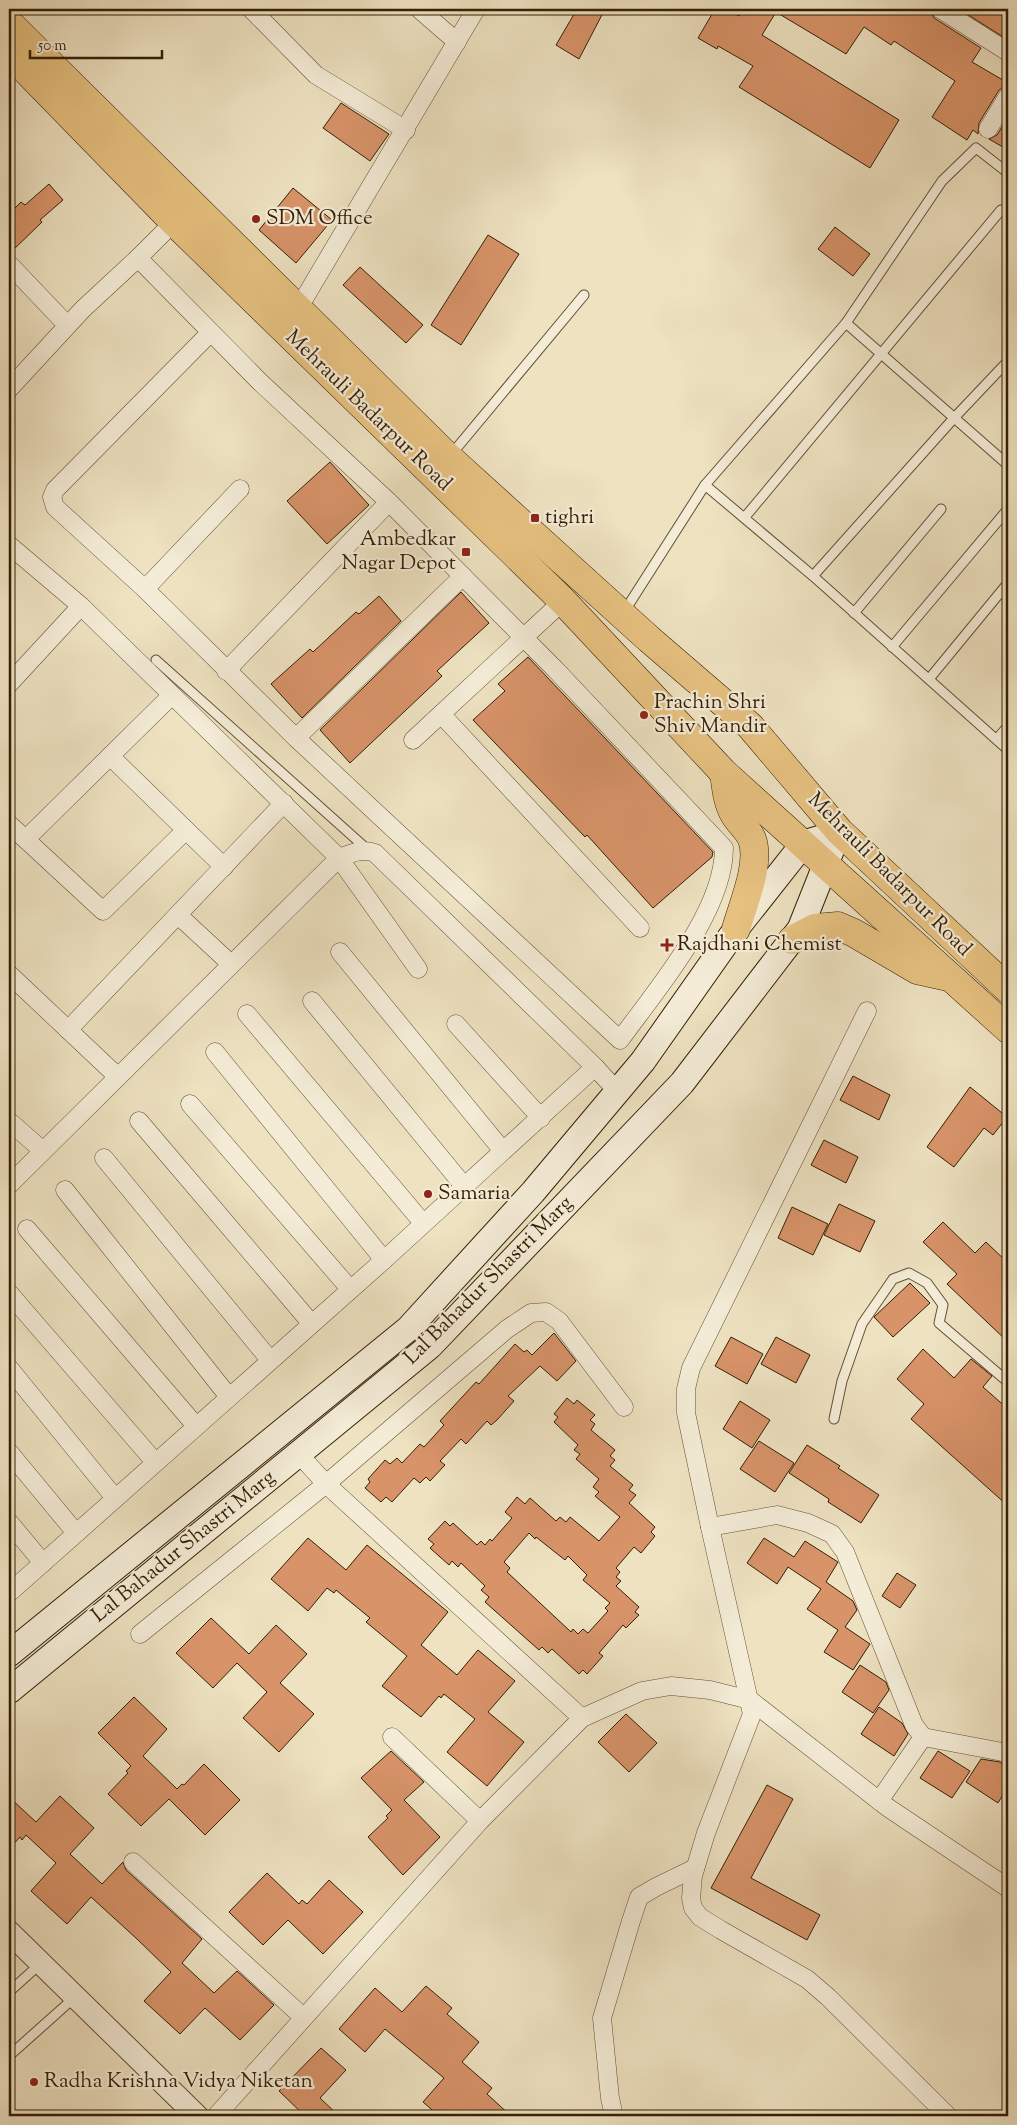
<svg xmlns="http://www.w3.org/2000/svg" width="1017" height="2125" font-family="'Sorts Mill Goudy',serif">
<rect width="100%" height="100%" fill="#eee2c1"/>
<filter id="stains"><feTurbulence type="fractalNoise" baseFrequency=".004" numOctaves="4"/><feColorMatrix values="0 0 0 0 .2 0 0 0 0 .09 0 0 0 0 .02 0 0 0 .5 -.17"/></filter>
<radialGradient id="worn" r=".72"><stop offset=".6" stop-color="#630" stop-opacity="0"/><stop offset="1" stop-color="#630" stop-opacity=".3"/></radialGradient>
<g fill="#d89369" stroke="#331f05" fill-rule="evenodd">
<path d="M577,9H605L579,59L556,45Z"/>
<path d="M715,9H725L739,16L744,9H929L934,18L981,48L972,62L1008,83L999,90L979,123L978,134L973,130L967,140L932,117L955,81L894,41L891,45L864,27L846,54L776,12L762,35L899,120L870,168L739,87L753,66L718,46L717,49L698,38Z"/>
<path d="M959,9H1008V40Z"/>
<path d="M341,103L389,134L370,161L323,128Z"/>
<path d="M1005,122L1008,123V150L989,139L997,135Z"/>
<path d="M49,184L63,200L40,220L42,222L9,254V214L21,202L25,205Z"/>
<path d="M293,188L332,220L296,263L259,230Z"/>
<path d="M835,227L870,254L853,276L818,249Z"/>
<path d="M488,235L519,254L461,345L431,325Z"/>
<path d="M360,267L423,325L406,343L343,285Z"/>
<path d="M330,462L369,505L327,544L287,501Z"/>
<path d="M461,592L489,623L437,671L442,676L350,763L320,730Z"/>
<path d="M379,596L401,621L302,718L271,684L310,649L313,652L356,612L359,614Z"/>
<path d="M528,657L713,852L712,857L653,908L587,835L585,837L473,720L505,691L498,684Z"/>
<path d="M853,1076L890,1095L879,1120L840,1100Z"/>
<path d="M970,1087L1007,1117L993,1135L984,1128L954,1167L927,1147Z"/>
<path d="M824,1140L858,1157L846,1183L811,1165Z"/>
<path d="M839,1204L875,1221L860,1252L824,1235Z"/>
<path d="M792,1207L828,1224L813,1255L778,1238Z"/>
<path d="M943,1222L975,1253L986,1242L1008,1263V1342L947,1284L957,1274L923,1242Z"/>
<path d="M910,1283L930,1303L893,1337L874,1317Z"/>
<path d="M554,1333L576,1361L557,1381L540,1366L508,1396L514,1401L497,1420L491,1425L487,1421L466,1444L461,1439L440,1461L445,1465L430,1481L426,1477L420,1483L414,1478L392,1502L386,1497L381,1502L365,1488L370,1482L368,1479L385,1460L390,1464L397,1458L402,1463L420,1444L424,1447L444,1425L440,1421L476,1382L479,1384L515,1344L524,1352L527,1350L532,1355Z"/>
<path d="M731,1337L763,1354L747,1384L715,1366Z"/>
<path d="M776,1337L810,1355L796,1383L761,1364Z"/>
<path d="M923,1349L954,1378L971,1359L992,1376L983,1387L1008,1409V1506L911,1419L924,1404L897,1379Z"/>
<path d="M567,1398L574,1404L577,1400L595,1415L590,1420L595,1424L591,1430L615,1450L610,1456L615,1460L610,1466L633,1485L629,1490L636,1495L629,1503L655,1527L651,1532L655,1536L641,1553L634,1547L616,1568L620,1572L616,1577L621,1581L616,1586L639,1607L635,1612L639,1615L626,1628L623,1625L599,1653L603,1656L587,1674L583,1670L579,1674L552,1649L548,1653L542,1647L539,1650L485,1602L489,1597L481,1590L485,1586L461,1563L458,1567L452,1561L449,1565L430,1548L434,1544L428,1539L445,1521L450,1526L453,1523L477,1545L481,1541L485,1545L490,1539L492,1541L512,1518L505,1512L517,1497L525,1504L530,1498L556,1521L560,1517L566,1522L570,1517L599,1541L620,1517L595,1496L599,1492L593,1487L599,1479L576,1459L580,1454L574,1450L578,1445L554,1422L558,1417L554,1414ZM529,1533L535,1539L536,1537L565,1560L568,1556L587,1575L583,1580L610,1603L605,1608L608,1611L588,1633L583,1629L578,1634L573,1629L571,1632L507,1572L510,1568L504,1562Z"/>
<path d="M740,1401L770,1420L752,1448L723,1429Z"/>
<path d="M759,1441L794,1463L775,1492L740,1469Z"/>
<path d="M807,1445L840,1466L838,1468L879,1495L861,1523L828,1502L829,1499L789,1473Z"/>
<path d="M308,1538L346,1570L367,1545L448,1612L421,1645L457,1675L478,1650L515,1681L488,1712L524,1742L487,1786L447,1752L475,1719L444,1694L441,1698L439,1696L421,1717L382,1686L407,1656L366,1622L370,1618L336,1590L334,1593L327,1588L308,1611L271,1579Z"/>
<path d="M764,1538L794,1557L805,1541L838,1562L826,1582L853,1601L857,1610L845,1627L870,1644L853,1670L824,1652L838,1630L807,1609L821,1589L788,1567L777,1584L747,1563Z"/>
<path d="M897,1573L916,1585L900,1608L882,1596Z"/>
<path d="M211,1618L249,1654L276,1625L307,1654L280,1683L314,1714L279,1752L243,1718L267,1692L237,1663L213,1688L176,1653Z"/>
<path d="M860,1665L886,1682L889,1690L873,1713L842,1692Z"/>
<path d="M134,1697L167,1729L143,1756L177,1789L182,1784L184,1785L204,1764L240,1800L205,1835L169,1799L141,1826L108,1794L128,1773L126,1771L131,1766L98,1733Z"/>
<path d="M879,1707L902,1723L908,1734L894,1756L861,1734Z"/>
<path d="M626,1714L657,1743L629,1772L598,1742Z"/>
<path d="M391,1751L424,1782L404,1800L440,1837L403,1875L368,1837L388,1818L386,1816L392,1810L361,1778Z"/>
<path d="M938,1751L970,1771L952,1798L920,1778Z"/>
<path d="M981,1759L1000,1762L1008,1768V1786L998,1803L966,1782Z"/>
<path d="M767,1785L793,1799L751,1878L820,1915L807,1940L711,1888Z"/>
<path d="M60,1796L94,1828L70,1854L102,1884L123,1862L126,1870L202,1939L182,1963L214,1993L237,1971L274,2005L240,2040L205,2008L180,2034L144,2001L171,1972L137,1939L91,1897L67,1924L31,1891L56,1863L26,1835L22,1840L20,1837L9,1849V1797L36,1822Z"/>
<path d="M267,1873L299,1904L302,1900L307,1904L329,1880L363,1912L323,1954L288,1920L263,1945L229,1912Z"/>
<path d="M426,1986L452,2008L447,2014L479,2042L462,2062L492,2088L487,2094L511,2116H439L423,2102L444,2078L385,2029L365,2052L339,2029L375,1988L402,2012Z"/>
<path d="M321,2048L346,2070L320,2098L339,2116H305L279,2091Z"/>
</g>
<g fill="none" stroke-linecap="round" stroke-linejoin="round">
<g stroke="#625034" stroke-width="11">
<g id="service">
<path d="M1008,173L976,148L942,181L846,323L705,485L813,576L1008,750"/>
<path d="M846,323L1008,465"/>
<path d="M450,456L584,295"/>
<path d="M745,517L1001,210"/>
<path d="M813,576L954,418L1008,361"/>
<path d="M624,612L705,485"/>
<path d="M854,613L941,509"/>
<path d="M892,647L1008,509"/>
<path d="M156,660L368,850"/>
<path d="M929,679L1008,583"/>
<path d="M997,739L1008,726"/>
<path d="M834,1419L842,1381L862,1324L893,1279L909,1273L927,1283L943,1305L939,1323L1008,1382"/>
<path d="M9,1992L40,1964"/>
<path d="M9,2056L75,1997"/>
</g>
</g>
<g stroke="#625034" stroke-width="19">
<g id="minor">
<path d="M251,9L316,75L406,130"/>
<path d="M419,9L457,42"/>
<path d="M940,9L1008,52"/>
<path d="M988,129L1008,96"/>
<path d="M174,222L138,258L259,381L389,502L555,669L724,848C724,912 656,990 620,1040L296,738L145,589L55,507L52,497L55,490L211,332"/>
<path d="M9,264L67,325"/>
<path d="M298,309L476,9"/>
<path d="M9,389L83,309L138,258"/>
<path d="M9,545L81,606L339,858L418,969"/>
<path d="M145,589L240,489"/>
<path d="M226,671L389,502"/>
<path d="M9,684L81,606"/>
<path d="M441,714L640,928"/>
<path d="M296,738L463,576"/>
<path d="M413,740L563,601"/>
<path d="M110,756L224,867"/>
<path d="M9,824L103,911L186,830"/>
<path d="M26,839L172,695"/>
<path d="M178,915L231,964"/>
<path d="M340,952L503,1151"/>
<path d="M9,974L117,1076"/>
<path d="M312,1001L464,1186"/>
<path d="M867,1011L691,1368L686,1389V1413L710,1527L777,1515L808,1523L832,1534L845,1552L914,1725L923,1737L1008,1753"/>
<path d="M247,1014L423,1223"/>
<path d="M456,1024L541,1118"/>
<path d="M68,1030L284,803"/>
<path d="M215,1052L384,1260"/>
<path d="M190,1104L350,1289"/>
<path d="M9,1121L43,1151"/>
<path d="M139,1121L311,1323"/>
<path d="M104,1158L270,1360"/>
<path d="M9,1185L339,858C352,853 363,848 375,853L595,1067L617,1091"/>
<path d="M65,1190L229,1397"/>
<path d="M27,1229L196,1426"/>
<path d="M9,1293L155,1462"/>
<path d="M9,1368L115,1498"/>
<path d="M9,1452L76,1533"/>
<path d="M298,1453L326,1484L582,1718"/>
<path d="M9,1522L43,1563"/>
<path d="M710,1527L752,1714L706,1833L693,1876L691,1898L693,1908L700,1917L721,1930L807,1979L828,1997L948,2116"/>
<path d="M9,1593L384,1260L595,1067"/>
<path d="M140,1634L326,1484L507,1329L531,1313L546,1312L559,1321L624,1407"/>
<path d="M392,1737L480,1821"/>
<path d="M879,1801L923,1737"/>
<path d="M133,1862L303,2017"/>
<path d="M216,2116L480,1821L582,1718L642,1691L671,1686L710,1690L750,1700L887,1807L1008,1888"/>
<path d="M614,2116L610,2098L602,2018L631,1921L639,1897L656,1887L695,1868"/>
</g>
</g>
<g stroke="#625034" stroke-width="24">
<path id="tertiary" d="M9,1932L197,2116"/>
</g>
<g stroke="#331f05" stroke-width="27">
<g id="secondary">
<path d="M9,1654L408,1329L533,1192L643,1061L736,929L804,843L821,838"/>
<path d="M9,1691L430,1346L682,1083L800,929L839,831"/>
</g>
</g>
<g stroke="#331f05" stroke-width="29">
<g id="primary">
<path d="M9,23L448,457L649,639L750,726L839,831L1008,989"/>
<path d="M9,53L174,222L563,601L724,773L1008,1029"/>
<path d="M724,773C726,787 727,802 734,814C739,823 748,829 752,839C761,864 743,904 736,929"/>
<path d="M792,940L815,928L838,926L854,933L917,970L944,976"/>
</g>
</g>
<use href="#service" stroke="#f4ecd7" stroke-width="9"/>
<use href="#minor" stroke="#f4ecd7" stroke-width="18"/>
<use href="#tertiary" stroke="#f4ecd7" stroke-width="22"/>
<use href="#secondary" stroke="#f4ecd7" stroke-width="25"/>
<use href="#primary" stroke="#e7c180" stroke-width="28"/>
</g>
<g fill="#8f2418" stroke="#f4ecd7" stroke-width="2">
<circle cx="256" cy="219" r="5"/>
<rect x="530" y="513" width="10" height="10" rx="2.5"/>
<rect x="461" y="547" width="10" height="10" rx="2.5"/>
<circle cx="644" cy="715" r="5"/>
<path d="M664.5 937.5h5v5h5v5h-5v5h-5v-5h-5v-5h5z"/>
<circle cx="428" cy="1194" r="5"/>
<circle cx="34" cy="2082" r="5"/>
</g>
<g text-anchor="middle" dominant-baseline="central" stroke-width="4.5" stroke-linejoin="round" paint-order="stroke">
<g font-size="21" fill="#331f05" stroke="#f4ecd7" text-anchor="start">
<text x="266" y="219">SDM Office</text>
<text x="545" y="518">tighri</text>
<text x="456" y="540" text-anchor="end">Ambedkar<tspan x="456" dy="24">Nagar Depot</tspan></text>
<text x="654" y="703">Prachin Shri<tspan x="654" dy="24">Shiv Mandir</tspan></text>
<text x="677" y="945">Rajdhani Chemist</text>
<text x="438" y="1194">Samaria</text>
<text x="44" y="2082">Radha Krishna Vidya Niketan</text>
</g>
<g font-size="21" fill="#331f05" stroke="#f4ecd7">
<text transform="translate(368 411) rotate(44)">Mehrauli Badarpur Road</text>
<text transform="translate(889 875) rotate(45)">Mehrauli Badarpur Road</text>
<text transform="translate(489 1281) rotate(-45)">Lal Bahadur Shastri Marg</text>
<text transform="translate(184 1547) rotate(-39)">Lal Bahadur Shastri Marg</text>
</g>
</g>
<rect width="1017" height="2125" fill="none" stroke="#eee2c1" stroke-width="30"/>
<rect x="10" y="10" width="997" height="2105" fill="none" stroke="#331f05" stroke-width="2.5"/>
<rect x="15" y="15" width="987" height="2095" fill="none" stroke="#331f05"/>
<path d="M30 50v8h132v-8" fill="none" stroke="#331f05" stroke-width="2.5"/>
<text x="38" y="50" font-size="15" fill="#331f05" stroke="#f4ecd7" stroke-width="4" paint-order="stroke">50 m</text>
<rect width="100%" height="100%" filter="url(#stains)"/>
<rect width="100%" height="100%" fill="url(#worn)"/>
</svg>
